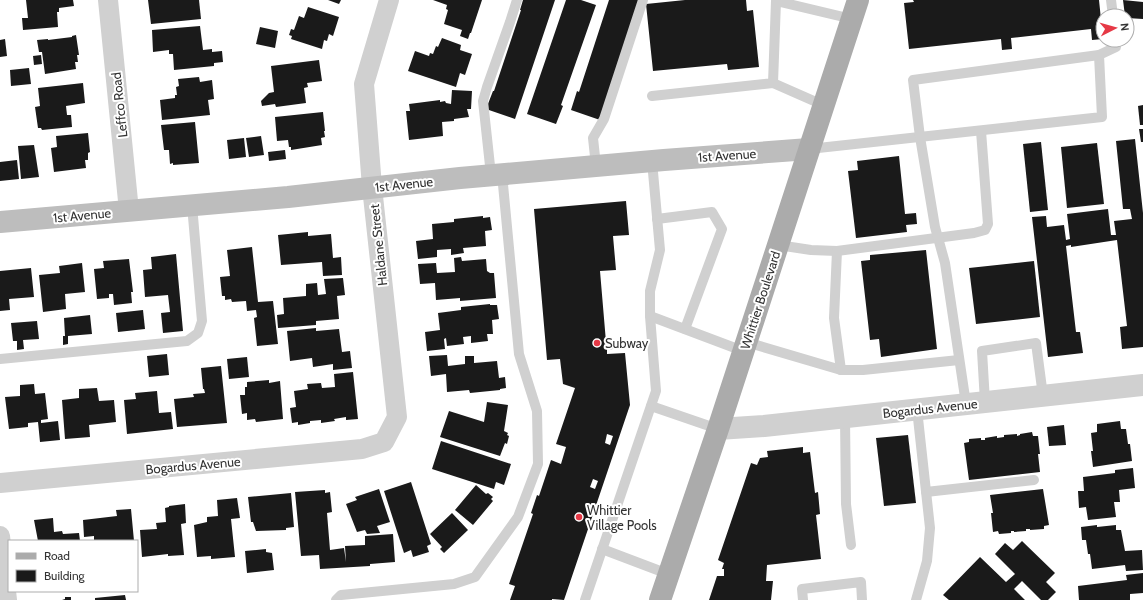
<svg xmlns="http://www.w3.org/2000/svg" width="1143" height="600" font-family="Cabin,sans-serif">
<rect width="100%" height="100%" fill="#fff"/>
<g fill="#1a1a1a" fill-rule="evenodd">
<path d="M26,0H73L74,6L59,8V12H57L58,27L23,30L22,18H28Z"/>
<path d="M148,0H199L201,19L151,24Z"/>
<path d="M328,0H341L339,4Z"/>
<path d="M433,0H482L471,33H470L468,39L460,36L462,30L444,24L448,10L446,9L447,5Z"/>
<path d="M523,0H555L515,119L486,109L493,91H494L521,10H520Z"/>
<path d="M566,0H581L596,5L561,105L563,106L556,124L527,114Z"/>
<path d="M609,0H639L600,120L571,110L577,91L579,92Z"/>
<path d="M685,0H746L747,11L753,10L759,67L728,70L727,64L653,71L646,4Z"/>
<path d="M913,0H1099L1103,39L1092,40L1091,29L1011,38L1012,49L1002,50L1001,39L909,49L904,3L914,2Z"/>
<path d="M1123,0L1143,2V19L1127,18V16H1125Z"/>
<path d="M308,7L339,17L333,36L329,34L327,41L324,40L322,49L291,39L292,36L289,35L291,29L294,30L299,16L304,18Z"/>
<path d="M200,26L203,50L212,49V52L222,51L223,62L214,63V66L174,70L173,54H169V50L153,52L152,30Z"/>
<path d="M260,27L278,31L275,48L256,44Z"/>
<path d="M76,35L79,55H77L78,62H75L76,69L45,74L42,52H39L37,40L48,39V40L72,37V36Z"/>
<path d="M442,38L461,45L460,50L472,54L465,75L460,73L456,87L408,71L415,51L429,56L430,53L433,54L436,46L438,47Z"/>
<path d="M5,39L7,56L0,57V40Z"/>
<path d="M41,55L42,64L34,65L33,56Z"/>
<path d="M319,60L322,81L307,83L308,87L304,88L306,103L276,107L275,104L262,106L261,101L269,93L274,92L271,66Z"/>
<path d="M29,68L31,84L11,86L10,70Z"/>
<path d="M199,77L200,82L212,80L214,99L208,100L210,115L162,120L160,100L175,98V95H177L176,87L179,86L178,79Z"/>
<path d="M83,83L85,103L66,106L67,115H71L72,127L42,130L41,128H38L35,107L40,106L38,88Z"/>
<path d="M452,90L472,91L471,109H467L469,117L454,119V121L442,122L443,136L409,140L406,111H410L409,104L440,100V102L445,101L446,103L451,104Z"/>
<path d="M1143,105V125H1140L1138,106Z"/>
<path d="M323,112L325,131H324L325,137L321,138L322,145L291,150V147H289L288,140L277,141L275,117Z"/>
<path d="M195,122L199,163L173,165V163L170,164L169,150H164L161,125Z"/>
<path d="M1139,129H1143V142H1141Z"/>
<path d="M88,133L90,152L88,153V160H85L86,168L54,172L51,148L57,147L56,136Z"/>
<path d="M261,136L264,155L249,157L246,138Z"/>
<path d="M244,138L246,157L229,159L227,140Z"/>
<path d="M1135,139L1143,213V347L1122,349L1120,327L1127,326L1117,240L1071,247V245L1066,246L1076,332H1080L1083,353L1048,357L1032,217L1046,216L1047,227L1064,225L1066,240L1070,239L1067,214L1108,209L1111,235H1116L1114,221L1132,219L1130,209H1123L1116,141Z"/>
<path d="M1041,142L1048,210L1030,212L1023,144Z"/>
<path d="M1097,143L1104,204L1067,208L1061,147Z"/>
<path d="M34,145L39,177L21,179L18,146Z"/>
<path d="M285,150L286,159L269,161L268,152Z"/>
<path d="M899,156L905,214L916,213L917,224L906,225L907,232L856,238L848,171L858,170L857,161Z"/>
<path d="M17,160L19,179L0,181V162Z"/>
<path d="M626,201L629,235L613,236L616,270L600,271L606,342L617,341L618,348L607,350V354L625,353L630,405L564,600L552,599V600H510L515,586L509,584L533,514L531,513L537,495L539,496L551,460L561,464L566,447L556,444L575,388L563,384L560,359L547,360L534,209ZM607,434L613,436L610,445L605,443ZM593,479L598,481L595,489L590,487Z"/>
<path d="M483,216V218L490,217L492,230L485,231L486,246L463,248L464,253L451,255V249L437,250V257L418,259L416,241L433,239L432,224L454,222V219Z"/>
<path d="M308,232V236L331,234L333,258L341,257L342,275L323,276L322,262L281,265L278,235Z"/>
<path d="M252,247L258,302L273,301L278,344L257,346L254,318L257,317L256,310L247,311L246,301L232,302L231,299L225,300V296H222L220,277L230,276L227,250Z"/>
<path d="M926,250L937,349L881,357L879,339L870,340L861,261L870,260V255Z"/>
<path d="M176,254L183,331L163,333L161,313L170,312L168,295L145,297L143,270L152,269L151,257Z"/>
<path d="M461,257L462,261L486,259L487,271L490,273H494L496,298L460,301V298L436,300L435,283L420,284L418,264L436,263L437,273L455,272L454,258Z"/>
<path d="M129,259L133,292H131L132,303L114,305L113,294H109V298L97,299L94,269L104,268L103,261Z"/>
<path d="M1034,261L1040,317L976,324L969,268Z"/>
<path d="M82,263L85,292L65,294L66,309L43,312L39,275L60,273L59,266Z"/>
<path d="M31,268L34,297L9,299L10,310L0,311V271Z"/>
<path d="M343,278L345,295L337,296L339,319L316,321V325L278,328L277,315L284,314L283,298L306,296V284L317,283L318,295L326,294L324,279Z"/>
<path d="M490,304V305H497L499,319L492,320L493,334H487L488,341L471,343V336L463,337L464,344L447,346L446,338L444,339L445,349L427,351L425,332L440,330L438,313L461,310V307Z"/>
<path d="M143,310L145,329L118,332L116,313Z"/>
<path d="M90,315L92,334L68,336V344L63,345V336H65L64,318Z"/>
<path d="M37,321L39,339L23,340L24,349L17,350V341H13L11,323Z"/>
<path d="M316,328V331L339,329L342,352L350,351L352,368L333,370V364L313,367L312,358L290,361L287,331Z"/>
<path d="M167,354L169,375L149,377L147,356Z"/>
<path d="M447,355L448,366L465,364V356H474V363L497,361L499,378L505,377L506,388L500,389V390L470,393L469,390L447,392L446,374L431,376L429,356Z"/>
<path d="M247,357L249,377L229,379L227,359Z"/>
<path d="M221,366L227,423L177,427L174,399L194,397L193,394L205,393L204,389H203L201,368Z"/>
<path d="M353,372L358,419L346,420V417L334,419L335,421L321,423V420L310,421V423L298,425V422L292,423L290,408L296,407L294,391L308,389L307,384L321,383L322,388L335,387L334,374Z"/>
<path d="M269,380V383L280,381L283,419L256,422L255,419L247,420V413L242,414L240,395H245V387H247V382Z"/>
<path d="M34,384L35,394L45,393L48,419L41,420V423L58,421L60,440L40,442L38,422L28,423V427L9,429L5,397L20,396V385Z"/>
<path d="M97,388L99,401L114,400L116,422L89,425L90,437L65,439L62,400L79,398V389Z"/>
<path d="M157,391L159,413L171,412L173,429L127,434L124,400L136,399L135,393Z"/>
<path d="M487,402L508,405L504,431L508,433L507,435L509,436L507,444L505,443L500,456L440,437L449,411L484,422Z"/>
<path d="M1120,421L1121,429H1126L1128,444H1130L1132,461L1093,467L1091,451H1093L1091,433L1097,432V424Z"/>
<path d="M1064,425L1066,445L1049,446L1047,427Z"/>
<path d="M1032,432L1033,436H1038L1040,454H1038L1040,472L969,480L964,443L969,442V439L981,438V440H985V438L997,436V438L1004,437V435L1017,434V436L1020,435V434Z"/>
<path d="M908,435L916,503L884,506L876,438Z"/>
<path d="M441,441L511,464L504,485L496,482L494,489L432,469Z"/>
<path d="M803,447V453L810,452L815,493L818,492L820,514L816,515L821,559L767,565L766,581H773L771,600H709L717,576H724V569H722L724,563L718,560L751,463L757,465L760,458L768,457L767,451Z"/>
<path d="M1133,468L1135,488L1119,490L1120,502H1114L1116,517L1088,520L1086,507L1079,508L1078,491H1084L1083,477L1115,473V470Z"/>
<path d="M411,482L431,544L427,546L429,552L413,557L411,550L404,553L384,491Z"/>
<path d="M476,485L486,494L488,493L493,497L491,499L493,501L473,525L455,510Z"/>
<path d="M379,489L390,522L377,526L380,533L367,534L365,530L357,532L346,504L357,500L355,497Z"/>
<path d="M1043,489L1049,525L1044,526V529L1030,530V529H1026V531L1014,532V531H1011V533L999,534L998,531L993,532L991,513H993L990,495Z"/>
<path d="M325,490V493L330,492L332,512L327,513L330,550L344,548L346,562L345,546L365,545V536L393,534L395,562L370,564V566L320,569L319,555L301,556L295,492Z"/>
<path d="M291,493L294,527L286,528V530L256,531L253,522H251L248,497Z"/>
<path d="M237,498L240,518L231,519L235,557L211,559V556L197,557L194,525L207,522V517L218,516L217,500Z"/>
<path d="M185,504L186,523L181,524L184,555L168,556V554L142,557L140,530L157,529L156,523L166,522L165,508L169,507V506Z"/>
<path d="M131,509L134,541H94V536L84,537L83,520L117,516L116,510Z"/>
<path d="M452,513L468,530L444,553L440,549L442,547L430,534Z"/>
<path d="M53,518L54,532L62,531L63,534L79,533L80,541H38L34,520Z"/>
<path d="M1097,525V527L1116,525V530H1121L1125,551L1142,550L1143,570L1126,571L1125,565L1092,569L1090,554H1088L1086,540H1082L1081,527Z"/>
<path d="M1022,541L1055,573L1046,582L1056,592L1048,600H1041L1022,581L1014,589L1025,600H949L943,595L980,557L1006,582L1015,574L995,554L1005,543L1013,550Z"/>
<path d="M266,549V552L272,553L274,570L247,573L245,551Z"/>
<path d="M1143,573V593L1130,594V600H1079L1078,586L1127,580L1126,575Z"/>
<path d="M125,595L126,600H95V598Z"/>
<path d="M65,597H71V600H62L65,599Z"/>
</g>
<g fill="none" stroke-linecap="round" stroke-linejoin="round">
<g stroke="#d0d0d0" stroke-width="10">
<path d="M1111,0L1113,16"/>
<path d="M773,83L823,105"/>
<path d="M652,96L773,83L776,1L852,19"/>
<path d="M809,149L1102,117L1099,55L1116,47L1115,40"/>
<path d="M596,166L593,138L604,119L643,0"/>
<path d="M491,175L483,101L487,87L510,22L517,0"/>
<path d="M657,219L712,212L722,229L685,329"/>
<path d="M778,245L811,250L837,251"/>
<path d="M650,316L743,351"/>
<path d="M746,342L841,370"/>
<path d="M0,359L187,341L198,333L202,321L192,205"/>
<path d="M959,360L863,370H841L834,318L837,251L974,233L985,230L988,224L981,131"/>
<path d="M985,402L982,351L1036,343L1043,396"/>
<path d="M966,404L945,263L935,227L920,137L913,80L1099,55"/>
<path d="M651,406L718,429"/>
<path d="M845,417L846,504L851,545"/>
<path d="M926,492L1034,480"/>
<path d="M602,549L668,574"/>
<path d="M336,600L341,595L454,584L475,577L518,517L538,464L537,411L519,354L502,174"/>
<path d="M585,600L656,391L650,316V291L660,250L652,161"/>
<path d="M803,600L802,589L861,582L862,600"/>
<path d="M916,600L927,561L930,528L917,409"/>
</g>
<g stroke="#d0d0d0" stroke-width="20">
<path d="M108,0L129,211"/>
<path d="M0,483L362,449L384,442L397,417L372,187L364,84L389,0"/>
<path d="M0,536L7,600"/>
</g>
<path stroke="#d0d0d0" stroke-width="22" d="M718,429L764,426L1143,385"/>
<path stroke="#bdbdbd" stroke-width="22" d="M0,222L288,197L460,178L664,160L809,149"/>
<path stroke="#ababab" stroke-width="22" d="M660,600L718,429L858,0"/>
</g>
<g fill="#e63946" stroke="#fff" stroke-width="1.5">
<circle cx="597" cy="343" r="4"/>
<circle cx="579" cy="517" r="4"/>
</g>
<g text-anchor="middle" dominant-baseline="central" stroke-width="4" stroke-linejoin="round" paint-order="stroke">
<g font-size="13" fill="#333" stroke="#fff">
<text transform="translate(119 105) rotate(-96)">Leffco Road</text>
<text transform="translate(727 155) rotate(-4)">1st Avenue</text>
<text transform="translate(404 184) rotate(-6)">1st Avenue</text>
<text transform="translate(82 215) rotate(-5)">1st Avenue</text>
<text transform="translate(378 245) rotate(-96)">Haldane Street</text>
<text transform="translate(760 300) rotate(-72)">Whittier Boulevard</text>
<text transform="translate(930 408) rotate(-6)">Bogardus Avenue</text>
<text transform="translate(193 465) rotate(-5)">Bogardus Avenue</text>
</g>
<g font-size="13" fill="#333" stroke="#fff" text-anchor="start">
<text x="605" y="343">Subway</text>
<text x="587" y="510">Whittier<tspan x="587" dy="15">Village Pools</tspan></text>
</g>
</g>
<rect x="8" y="540" width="130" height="52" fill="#ffffff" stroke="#adadad"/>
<rect x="16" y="553" width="20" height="6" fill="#ababab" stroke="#adadad"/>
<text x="44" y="560" font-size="12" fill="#333333">Road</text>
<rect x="16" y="570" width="20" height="12" fill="#1a1a1a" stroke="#adadad"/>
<text x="44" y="580" font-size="12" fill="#333333">Building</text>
<g transform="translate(1115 28) rotate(84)"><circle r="19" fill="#ffffff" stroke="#adadad"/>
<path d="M0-3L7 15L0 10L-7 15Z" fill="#e63946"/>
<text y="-6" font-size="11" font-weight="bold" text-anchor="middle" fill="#333333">N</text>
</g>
</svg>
